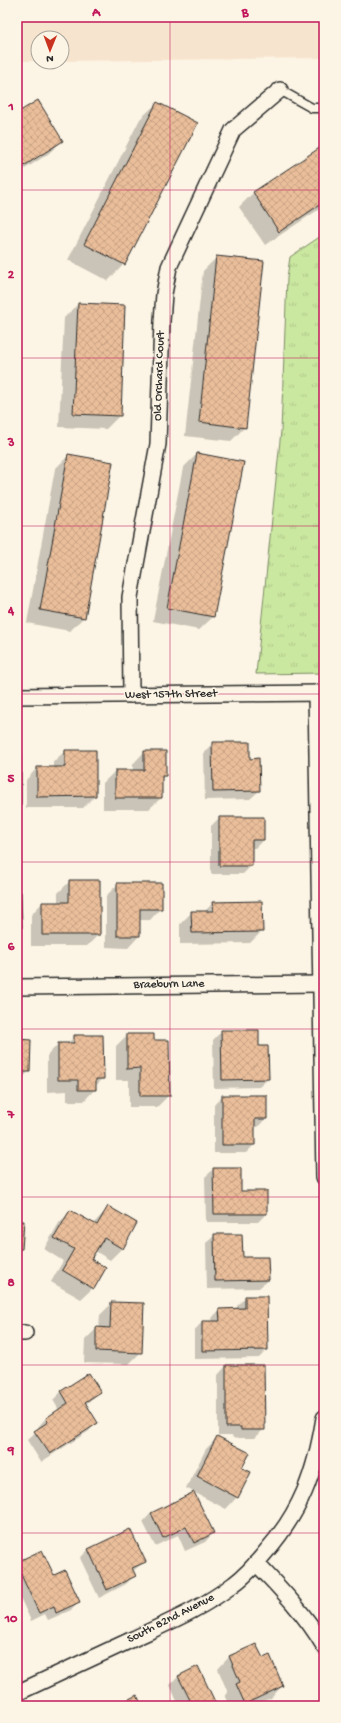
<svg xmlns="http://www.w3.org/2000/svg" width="341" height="1723" font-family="'Gochi Hand',sans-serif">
<defs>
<pattern id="grass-tufts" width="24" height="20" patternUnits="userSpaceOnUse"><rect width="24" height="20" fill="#cbe8a0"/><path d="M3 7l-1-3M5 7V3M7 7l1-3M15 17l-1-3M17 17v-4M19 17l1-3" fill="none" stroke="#aec78a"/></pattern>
<pattern id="building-cross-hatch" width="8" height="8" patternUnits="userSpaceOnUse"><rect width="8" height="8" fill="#eabe9a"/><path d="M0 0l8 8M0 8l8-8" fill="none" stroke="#c9a385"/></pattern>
</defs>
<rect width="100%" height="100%" fill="#fcf5e5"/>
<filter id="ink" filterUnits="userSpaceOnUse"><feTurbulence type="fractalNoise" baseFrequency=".025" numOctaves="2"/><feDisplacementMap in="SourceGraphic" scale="8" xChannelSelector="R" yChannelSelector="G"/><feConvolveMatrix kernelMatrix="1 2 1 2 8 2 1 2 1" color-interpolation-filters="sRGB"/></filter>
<g filter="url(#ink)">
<path fill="#f7e4ce" d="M17,17H324V58L62,61V38H38V61H17Z"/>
<path fill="url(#grass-tufts)" stroke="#7b8a66" d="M324,234V673L256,674L281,431L287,278L290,257Z"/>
<g fill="#0003">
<path d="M157,103L124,264L108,281L68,260L140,119Z"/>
<path d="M17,114L62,141L48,154L17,174Z"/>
<path d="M324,146V206L265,245L239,207L253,193Z"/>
<path d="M217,257L245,427L231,441L185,436L203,271Z"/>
<path d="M78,304L120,415L106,429L59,427L64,318Z"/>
<path d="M197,454L213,617L199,630L153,621L183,468Z"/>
<path d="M69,455L84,617L70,631L27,623L55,469Z"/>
<path d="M213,743L249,760L259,791L250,799L205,800L204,752Z"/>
<path d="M65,751H95V796L83,808H26V780L37,768H53V762Z"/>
<path d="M144,752L165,775L161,780V798L149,809H103V783L115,771H133V764Z"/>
<path d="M219,818L263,840L255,848H251V866L243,874H211V826Z"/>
<path d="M70,881L99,934L87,946H31V915L42,903H58V893Z"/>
<path d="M118,884L161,908L150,920H139V936L128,948L106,947V896Z"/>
<path d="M213,903L262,931L250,943L180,944V924L192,912H204Z"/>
<path d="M222,1031L258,1047L268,1079L259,1087L214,1088L213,1040Z"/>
<path d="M127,1035L153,1041L169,1095L157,1107H129V1080H116V1046Z"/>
<path d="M75,1036L103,1079L95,1086V1089L84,1101H67V1091L47,1092V1056L58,1044H67Z"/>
<path d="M17,1040L29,1071L18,1083H17Z"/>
<path d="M222,1096L266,1118L258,1127H254V1145L246,1153H214V1105Z"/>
<path d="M214,1169L266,1214L258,1222H206L205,1177Z"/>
<path d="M108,1208L122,1248L110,1260L95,1251L90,1260L93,1288L81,1299L51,1282L63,1261L44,1249L59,1223L70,1211L93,1224Z"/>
<path d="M17,1222L21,1249L17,1253Z"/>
<path d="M215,1235L268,1280L259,1288L207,1289L206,1243Z"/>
<path d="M246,1297L267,1350L259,1358L194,1359V1331L202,1322H212L211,1318L220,1310L237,1309V1306Z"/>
<path d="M112,1303L141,1352L129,1364L84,1363L85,1340L97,1328H99L100,1315Z"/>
<path d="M226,1366L264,1429L255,1438H233L232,1435H218V1375Z"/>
<path d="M88,1375L100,1392L86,1404L97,1422L89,1431L41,1462L27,1440L39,1429L38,1427L46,1418L59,1410L53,1400L61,1392Z"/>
<path d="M218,1437L241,1468L237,1497L226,1509L186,1488L206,1449Z"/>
<path d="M151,1513L213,1533L205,1542L185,1551L178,1535L155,1546L143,1522Z"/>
<path d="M88,1550L145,1561L132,1572L134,1576L126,1584L99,1598L80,1558Z"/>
<path d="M17,1563L53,1576L79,1601L71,1610L48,1620L45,1614L31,1621L17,1591Z"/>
<path d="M256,1645L262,1660L282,1686L271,1698L252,1706H229L225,1696L228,1693L218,1669L229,1657Z"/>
<path d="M178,1677L216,1706H179L170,1685Z"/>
</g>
<g fill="url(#building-cross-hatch)" stroke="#2b2b2b">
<path d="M38,100L63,141L19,169L20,172L17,174V113Z"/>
<path d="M157,102L198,123L125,265L84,244Z"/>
<path d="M324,145V202L279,232L253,192Z"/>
<path d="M216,256L264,261L246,428L199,422Z"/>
<path d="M78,303L125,305L121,416L73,414Z"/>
<path d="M197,453L244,462L214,617L167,608Z"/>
<path d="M68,454L113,462L85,618L40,610Z"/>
<path d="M212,742H250V759L259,758L260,791L213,792Z"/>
<path d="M65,750H96V796L37,797V767H65Z"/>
<path d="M144,751H166V776H162V798H115V770H144Z"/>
<rect x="17" y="754" width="4" height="51"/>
<path d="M219,817H264V840H252V866H219Z"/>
<path d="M69,880H100V935H42V902H69Z"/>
<path d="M117,883H162V909H140V936H117Z"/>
<path d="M17,892H21L22,928H17Z"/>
<path d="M262,901L263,932L192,933L191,911H213L212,902Z"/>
<path d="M221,1030H259V1046H268L269,1079L222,1080Z"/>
<path d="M127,1034H154V1040H169L170,1096H140V1068L127,1069Z"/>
<path d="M74,1035H103L104,1079H96V1090H78V1080H58V1043H74Z"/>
<path d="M17,1039L31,1040L30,1072H17Z"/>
<path d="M222,1095H267V1119H255V1145H222Z"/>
<path d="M213,1168H241V1191H267V1214H214Z"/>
<path d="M108,1206L137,1223L123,1249L104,1238L91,1259L106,1268L94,1289L62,1270L74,1249L54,1238L70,1210L97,1225Z"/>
<path d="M17,1221H24L22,1249H17Z"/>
<path d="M214,1234H242L243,1257H268L269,1280L215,1281Z"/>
<path d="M245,1296H267L268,1350L202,1351V1321H220L219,1309L245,1308Z"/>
<path d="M111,1302L144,1303L142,1353L96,1351V1327L110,1328Z"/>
<path d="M226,1365H264L265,1430H241V1427H226Z"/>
<path d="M89,1373L101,1392L85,1402L98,1423L50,1454L34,1431L48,1422L46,1418L68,1403L61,1391Z"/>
<path d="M217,1436L250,1453L242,1468L251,1472L238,1498L197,1476Z"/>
<path d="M194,1492L214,1533L194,1543L186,1527L163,1538L151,1513Z"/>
<path d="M130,1529L146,1562L132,1568L136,1576L107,1590L88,1549Z"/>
<path d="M42,1550L54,1575L65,1570L80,1602L56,1613L54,1606L39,1613L17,1566V1562Z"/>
<path d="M256,1644L263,1658L270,1655L283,1686L245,1704L236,1684L240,1682L229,1656Z"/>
<path d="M198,1666L217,1706H177L190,1700L178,1676Z"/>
<path d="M137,1695L142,1706H117V1705Z"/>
</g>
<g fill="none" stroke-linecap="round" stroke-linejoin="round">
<g stroke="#2b2b2b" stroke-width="11">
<path id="lane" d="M280,90L312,108H324"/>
</g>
<g stroke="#2b2b2b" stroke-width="18">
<g id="street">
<path d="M316,693L324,1177"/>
<path d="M131,695L130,597L158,444L162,321L164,294L169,267L233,130L280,90"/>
<path d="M17,696L324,693"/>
<path d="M17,987L322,984"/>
<path d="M17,1333H25"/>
<path d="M256,1563C281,1589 306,1615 324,1646"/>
<path d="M17,1693C56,1675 94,1657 133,1639C167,1623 203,1608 234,1584C245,1576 255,1565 264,1554C301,1512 315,1474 324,1418"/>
</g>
</g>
<use href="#lane" stroke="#fcf5e5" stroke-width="8"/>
<use href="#street" stroke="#fcf5e5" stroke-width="15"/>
</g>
</g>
<path fill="none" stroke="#c2185b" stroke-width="1" stroke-opacity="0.55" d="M170,17V1706M17,190H324M17,358H324M17,526H324M17,694H324M17,862H324M17,1029H324M17,1197H324M17,1365H324M17,1533H324"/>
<g text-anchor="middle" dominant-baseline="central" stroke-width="3" stroke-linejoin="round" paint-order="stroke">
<g font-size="12" fill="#2b2b2b" stroke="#fcf5e5">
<text transform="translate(160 376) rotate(-88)">Old Orchard Court</text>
<text transform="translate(171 695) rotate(-1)">West 157th Street</text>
<text transform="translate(169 985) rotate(-1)">Braeburn Lane</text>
<text transform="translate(171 1619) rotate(-27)">South 82nd Avenue</text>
</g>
</g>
<rect width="341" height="1723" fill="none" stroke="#fcf5e5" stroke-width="44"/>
<g transform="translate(50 50) rotate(181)"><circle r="19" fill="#fcf5e5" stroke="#a8a49b"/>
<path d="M0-3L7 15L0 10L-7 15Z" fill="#c8321e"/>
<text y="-6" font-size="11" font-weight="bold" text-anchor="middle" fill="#2b2b2b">N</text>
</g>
<rect x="22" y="22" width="297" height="1679" fill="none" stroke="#c2185b" stroke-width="1.5"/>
<g font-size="13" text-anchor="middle" font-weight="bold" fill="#c2185b">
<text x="96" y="16">A</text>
<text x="245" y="16">B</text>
<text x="11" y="110">1</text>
<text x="11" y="278">2</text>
<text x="11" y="446">3</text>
<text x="11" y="614">4</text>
<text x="11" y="782">5</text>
<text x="11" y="950">6</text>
<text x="11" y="1118">7</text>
<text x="11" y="1286">8</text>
<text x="11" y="1454">9</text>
<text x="11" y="1622">10</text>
</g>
</svg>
